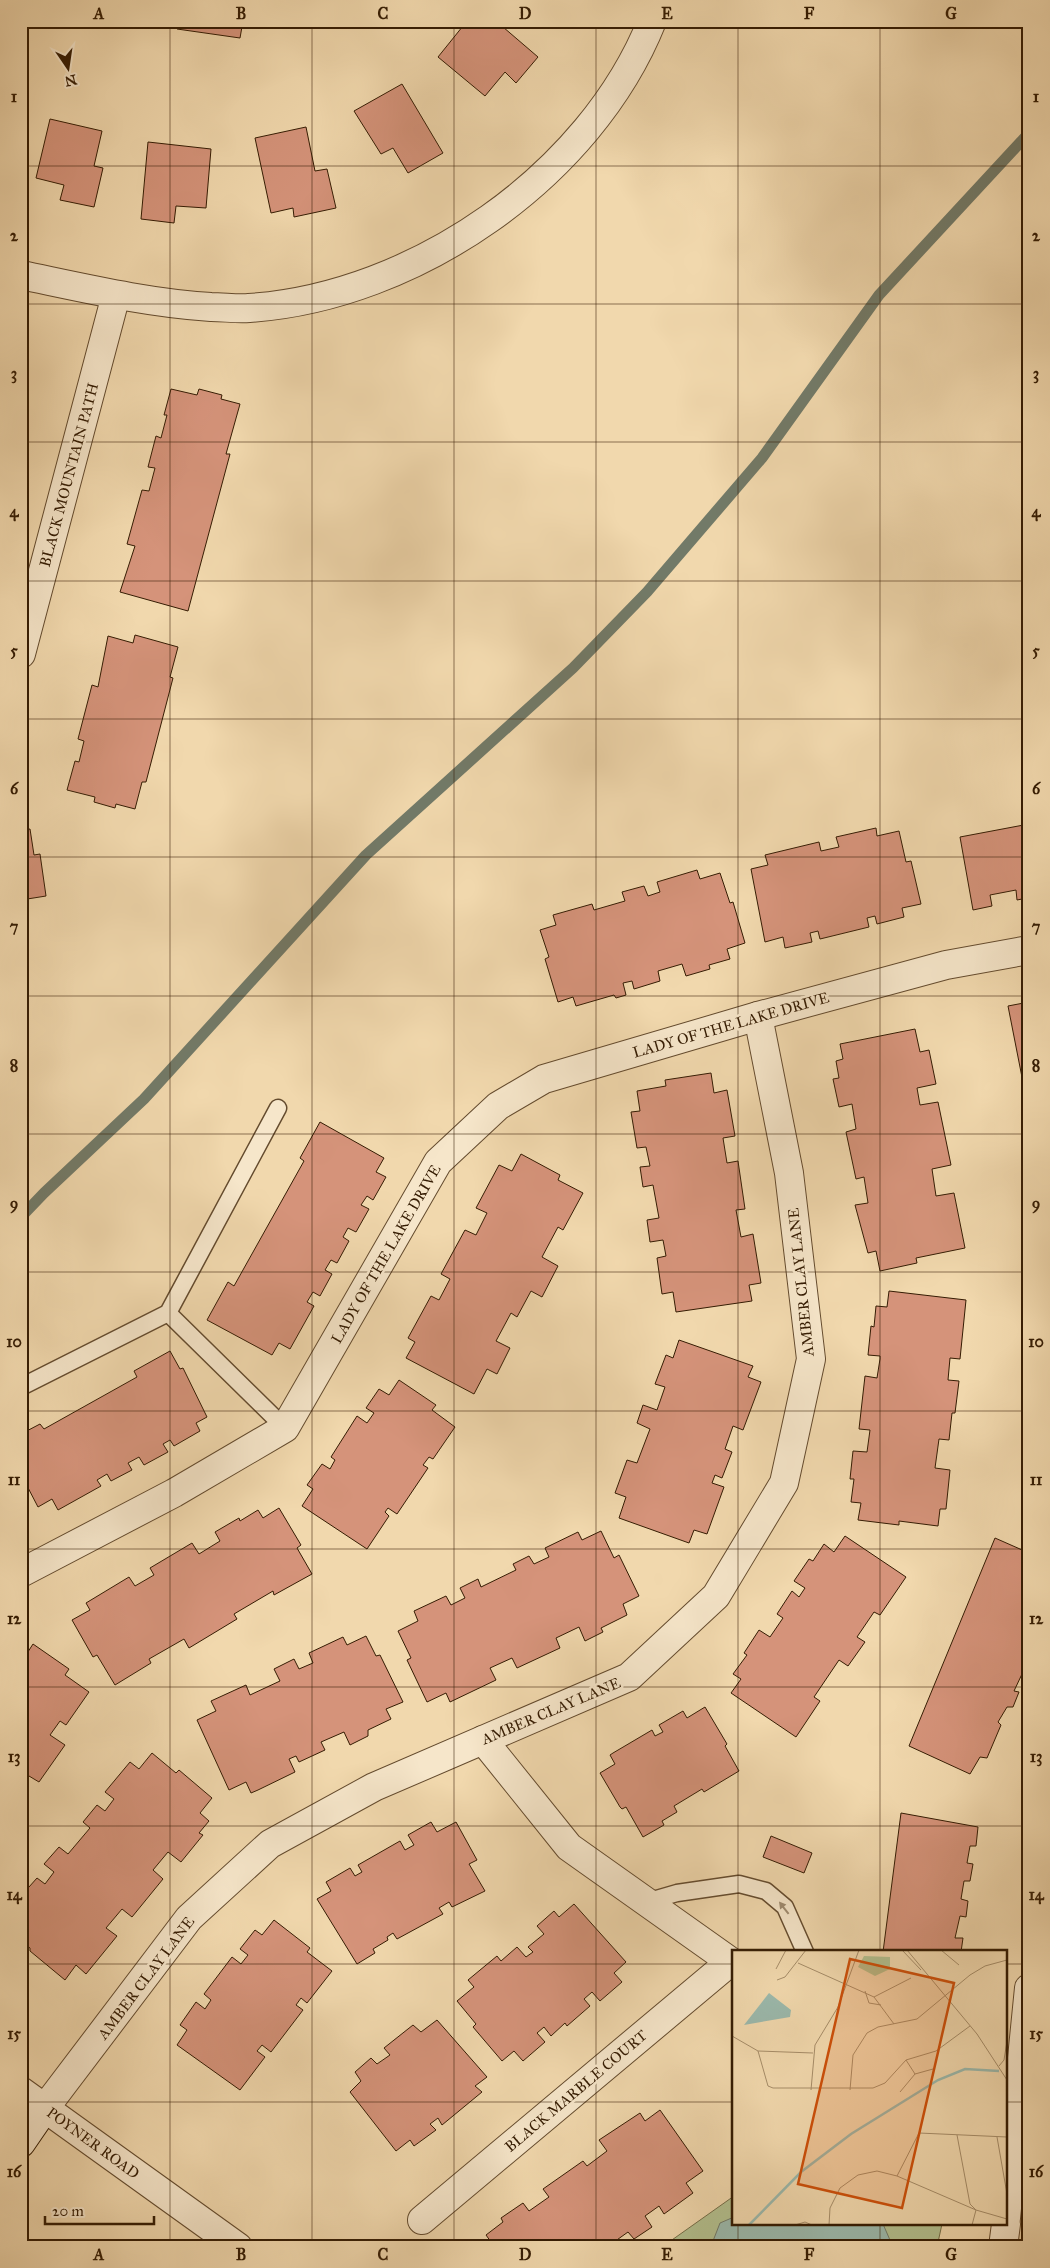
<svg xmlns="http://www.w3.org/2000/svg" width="1050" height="2268" font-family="'IM FELL Great Primer',serif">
<rect width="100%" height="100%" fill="#f1d8ad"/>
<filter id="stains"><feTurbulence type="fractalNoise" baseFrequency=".004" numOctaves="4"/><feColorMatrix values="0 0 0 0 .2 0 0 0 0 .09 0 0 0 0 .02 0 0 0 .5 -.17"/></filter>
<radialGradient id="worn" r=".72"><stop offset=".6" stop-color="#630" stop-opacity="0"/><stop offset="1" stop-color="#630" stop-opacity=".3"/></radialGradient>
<path fill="#b3c08f" stroke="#746e49" d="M734,2196V2224H942L937,2247H662Z"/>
<path fill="#9bb9ac" stroke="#727a68" d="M734,2217V2224H883L893,2247H707L713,2241L720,2223Z"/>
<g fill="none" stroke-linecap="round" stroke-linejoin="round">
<path stroke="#727a68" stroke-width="11" d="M21,1217L44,1193L144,1099L366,855L573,668L647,592L762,458L879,295L1029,133"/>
</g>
<g fill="#d5937a" stroke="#351c03">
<path d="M178,21H243L240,38L177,29Z"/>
<path d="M467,21H496L538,57L516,83L505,72L485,96L438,57Z"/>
<path d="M402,84L443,153L408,173L393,148L381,154L354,111Z"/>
<path d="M50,119L102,131L94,166L103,168L94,207L60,200L64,185L36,178Z"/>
<path d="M306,127L315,171L327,169L336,208L294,217L293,208L271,213L255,138Z"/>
<path d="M148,142L211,149L206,208L176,206L174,223L141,219Z"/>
<path d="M171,389L197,395L199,389L222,395L221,399L240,404L226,454H230L188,611L120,592L135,546L127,544L142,490L149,491L155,468L148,467L156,436L161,438L167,415H164Z"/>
<path d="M135,635L178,647L170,677L173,678L146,782H142L135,809L116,804L115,808L94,802L95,797L67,790L75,761L79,762L84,741L78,739L92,685L98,687L108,636L133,643Z"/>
<path d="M1029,824V889L1026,890L1027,898L1017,900L1016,890L990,895L992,906L973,910L960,837Z"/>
<path d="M876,828L877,836L899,831L906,862L911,861L921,904L902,908L904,917L877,924L875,916L867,918L869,927L820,939L818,931L810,933L812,942L785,948L783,937L765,942L751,869L768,865L765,855L819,842L821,851L839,847L836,837Z"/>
<path d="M30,829L34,855L40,854L46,896L21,900V830Z"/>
<path d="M697,870L700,879L720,873L730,903L733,902L745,943L727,949L730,959L709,965L710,969L686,976L682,964L658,971L660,981L634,989L632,981L623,983L626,995L616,998L614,995L576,1006L573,997L558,1002L545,959L549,957L540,930L556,925L553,915L592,904L594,910L625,901L622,892L644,886L648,896L660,892L657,882Z"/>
<path d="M1029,1002V1113L1008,1006Z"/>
<path d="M915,1029L920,1052L929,1050L936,1084L917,1088L920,1105L938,1102L951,1165L932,1169L936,1196L954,1193L965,1248L916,1258L917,1263L880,1271L876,1251L868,1253L855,1205L868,1203L864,1177L856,1179L846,1132L856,1129L852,1104L839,1107L833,1079L839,1078L836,1061L843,1059L840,1044Z"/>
<path d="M711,1073L714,1093L727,1090L735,1136L723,1138L727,1163L738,1161L745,1209L736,1210L741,1237L753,1234L761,1283L749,1285L752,1301L676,1312L673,1292L662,1294L657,1258L666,1256L663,1240L650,1242L647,1220L659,1218L653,1185L643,1187L640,1167L650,1166L646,1147L637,1148L631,1112L640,1111L637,1091L666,1086L665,1080Z"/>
<path d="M320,1122L384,1158L376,1172L386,1177L373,1200L367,1196L361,1205L369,1209L356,1232L348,1228L343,1237L349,1241L337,1263L331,1260L325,1270L332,1274L320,1296L313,1292L307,1302L314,1306L290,1349L279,1343L272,1355L207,1320L228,1282L234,1286L304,1161L300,1158Z"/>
<path d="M521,1154L560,1175L558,1180L583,1193L563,1230L558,1227L542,1257L558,1266L542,1297L531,1291L517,1317L511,1313L496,1341L510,1348L497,1374L487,1369L474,1394L406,1358L415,1342L408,1338L431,1296L439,1300L450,1279L441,1274L465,1230L476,1235L487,1213L476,1208L499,1165L512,1171Z"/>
<path d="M889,1291L966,1300L960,1359L950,1358L948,1380L959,1381L955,1413H952L949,1440L939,1439L935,1468L950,1470L946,1509H940L938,1526L899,1521V1525L858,1520L861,1503L851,1502L854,1479H850L853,1451L867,1452L870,1430L859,1429L865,1376L877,1378L880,1359V1356L868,1355L871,1326L874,1327L876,1306L887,1307Z"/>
<path d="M679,1340L753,1366L748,1377L761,1382L743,1430L733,1426L725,1449L732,1452L722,1478L715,1475L712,1483L724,1487L707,1534L694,1530L689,1543L619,1518L626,1497L615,1493L627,1460L637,1463L650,1429L637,1423L643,1405L657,1410L665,1387L655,1384L666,1355L673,1358Z"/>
<path d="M170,1351L180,1369L183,1368L207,1417L196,1423L200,1431L174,1446L170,1440L163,1444L168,1452L144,1465L139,1457L128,1463L132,1470L111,1481L107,1474L97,1480L101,1486L58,1510L52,1499L38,1507L25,1482L21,1483V1434L40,1424L44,1429L137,1377L134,1371Z"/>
<path d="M399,1380L436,1405L432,1410L455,1427L433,1459L429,1457L423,1465L428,1468L397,1514L388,1508L385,1512L389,1516L367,1549L302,1506L313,1489L307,1485L322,1464L330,1469L335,1460L331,1457L357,1416L367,1423L374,1413L366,1408L379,1389L389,1395Z"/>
<path d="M279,1508L301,1545L297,1548L312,1574L274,1595L273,1591L234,1614L237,1619L189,1648L184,1639L149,1659L151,1663L115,1685L97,1655L93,1657L72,1620L90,1610L86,1603L129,1577L135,1586L154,1575L150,1568L192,1543L199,1554L220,1541L215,1532L239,1518L240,1521L258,1510L263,1518Z"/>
<path d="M601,1531L614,1558L619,1555L639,1596L623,1604L627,1615L601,1628L603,1632L585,1641L579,1627L556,1638L560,1648L517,1668L512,1658L490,1668L496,1680L450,1702L446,1693L427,1702L407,1660L411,1658L398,1631L418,1621L414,1611L446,1596L451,1605L465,1598L460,1588L478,1579L481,1587L516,1570L513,1564L529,1556L534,1564L549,1557L545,1548L578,1532L582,1540Z"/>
<path d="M845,1536L906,1577L880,1615L874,1612L857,1637L865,1642L848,1666L839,1660L814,1697L820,1701L796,1737L731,1693L741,1679L733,1674L747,1655L744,1653L759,1630L770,1637L783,1618L777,1614L792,1591L799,1597L805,1588L794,1581L809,1559L813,1561L824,1544L834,1552Z"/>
<path d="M995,1538L1029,1553V1676L1022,1674L1014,1691L1019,1692L1013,1707H1007L998,1722L1001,1725L987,1758L980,1757L970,1774L909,1746Z"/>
<path d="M366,1636L376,1656L380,1655L403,1702L386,1709L391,1719L368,1730V1736L350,1745L344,1732L321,1742L325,1750L299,1762L296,1756L289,1759L295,1772L258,1790L251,1793L246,1782L229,1790L197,1720L216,1711L211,1701L246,1685L250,1695L280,1681L274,1669L294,1659L299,1669L313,1663L309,1653L343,1637L347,1645Z"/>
<path d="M33,1644L69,1669L65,1675L89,1692L66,1725L60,1721L50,1735L65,1745L39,1782L29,1776L21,1787V1656L24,1658Z"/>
<path d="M705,1707L727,1744L725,1746L739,1771L704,1792L702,1789L674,1806L677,1812L662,1821L664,1825L643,1837L626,1807L622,1809L620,1807L600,1773L615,1764L610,1755L613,1753L652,1730L655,1736L663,1732L659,1725L683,1711L687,1718Z"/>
<path d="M152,1753L176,1773L179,1770L212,1798L200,1813L209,1821L199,1833L203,1835L181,1862L168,1852L153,1870L163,1879L132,1917L122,1909L106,1928L117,1936L86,1974L76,1965L65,1980L30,1951V1948L21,1941V1896L37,1878L45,1884L54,1872L44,1864L59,1847L68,1854L90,1828L83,1822L97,1805L105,1811L114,1799L105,1792L130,1762L139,1769Z"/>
<path d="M901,1813L978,1827L976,1846H970L967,1863L973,1864L970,1881H964L961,1899L968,1901L966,1917L960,1916L955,1938H963L961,1952H883Z"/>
<path d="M431,1822L437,1832L456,1822L477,1860L469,1864L485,1891L452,1907L449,1902L439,1908L443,1914L397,1939L393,1933L387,1937L388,1940L373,1949L375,1953L357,1964L317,1899L331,1891L326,1882L350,1868L355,1876L362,1872L358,1865L400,1841L405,1850L414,1845L408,1835Z"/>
<path d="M771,1836L812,1853L804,1873L763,1857Z"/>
<path d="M574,1904L626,1962L614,1973L622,1982L600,2001L592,1992L584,1999L590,2006L567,2026L565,2023L551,2036L544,2027L537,2033L545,2042L523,2061L514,2051L502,2061L473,2027L476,2024L457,2001L474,1987L468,1980L497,1956L501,1961L517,1947L526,1957L533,1952L528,1947L544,1934L537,1926L554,1911L559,1917Z"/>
<path d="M274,1920L310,1948L307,1952L332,1971L307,2003L301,1998L296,2005L303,2010L271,2052L262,2045L257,2051L265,2057L240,2090L177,2045L187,2030L180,2025L196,2002L205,2009L211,2000L204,1994L232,1957L241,1964L248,1955L240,1949L255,1930L262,1935Z"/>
<path d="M437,2020L487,2077L475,2086L482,2092L442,2125L438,2118L430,2124L436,2130L414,2146L410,2140L396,2151L350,2092L361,2081L355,2072L371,2058L377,2064L390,2055L384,2048L413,2025L421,2032Z"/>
<path d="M660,2110L703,2171L686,2183L693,2193L664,2214L659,2206L645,2216L652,2227L634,2239L628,2232L607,2247H485L491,2242L486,2235L503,2222L501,2218L523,2203L529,2211L549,2197L543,2189L583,2161L587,2166L607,2151L599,2140L640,2113L645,2121Z"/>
</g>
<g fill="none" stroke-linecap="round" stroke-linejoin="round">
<g stroke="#644b2e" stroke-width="19">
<g id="lane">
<path d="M168,1313L285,1428"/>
<path d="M21,1387L168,1313L278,1108"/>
<path d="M646,1902L677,1893L739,1884L766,1891L785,1907L805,1952"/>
</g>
</g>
<g stroke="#644b2e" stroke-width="30">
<g id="street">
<path d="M21,275C84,288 147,303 211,307C224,307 237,309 249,308C415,297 590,176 652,21"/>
<path d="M21,654L116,295"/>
<path d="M21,1573L174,1493L285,1428L438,1162L498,1106L544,1079L758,1016L946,965L1029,950"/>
<path d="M483,1740L569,1847L734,1964"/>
<path d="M21,2091L238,2247"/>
<path d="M45,2108L189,1918L270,1844L374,1787L629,1677L716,1596L784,1483L811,1359L789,1173L758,1016"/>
<path d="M1006,2218L1029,1988"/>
<path d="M422,2220L730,1962"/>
<path d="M1003,2247L1006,2224"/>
</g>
</g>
<g stroke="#351c03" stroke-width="30">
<path id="secondary" d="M21,2143L45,2108"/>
</g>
<use href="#lane" stroke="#f6e6ca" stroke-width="16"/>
<use href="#street" stroke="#f6e6ca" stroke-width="28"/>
<use href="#secondary" stroke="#f6e6ca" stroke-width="28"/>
</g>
<defs><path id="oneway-solid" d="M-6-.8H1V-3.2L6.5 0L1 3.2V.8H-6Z" transform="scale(1.25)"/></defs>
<use fill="#9f8b70" href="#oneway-solid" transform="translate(784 1908) rotate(-128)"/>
<path fill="none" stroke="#351c03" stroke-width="1" stroke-opacity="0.55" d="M170,21V2247M312,21V2247M454,21V2247M596,21V2247M738,21V1952M880,21V1952M21,166H1029M21,304H1029M21,442H1029M21,581H1029M21,719H1029M21,857H1029M21,996H1029M21,1134H1029M21,1272H1029M21,1411H1029M21,1549H1029M21,1687H1029M21,1826H1029M21,1964H734M1006,1964H1029M21,2102H734M1006,2102H1029M738,2224V2247M880,2224V2247"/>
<g text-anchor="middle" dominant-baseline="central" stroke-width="5" stroke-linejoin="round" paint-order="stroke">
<g font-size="15" fill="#351c03" stroke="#f6e6ca">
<text transform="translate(69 475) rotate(-75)">BLACK MOUNTAIN PATH</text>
<text transform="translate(731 1025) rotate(-16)">LADY OF THE LAKE DRIVE</text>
<text transform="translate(386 1254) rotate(-60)">LADY OF THE LAKE DRIVE</text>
<text transform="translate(801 1282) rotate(-96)">AMBER CLAY LANE</text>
<text transform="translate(551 1711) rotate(-23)">AMBER CLAY LANE</text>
<text transform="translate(146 1978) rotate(-53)">AMBER CLAY LANE</text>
<text transform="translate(576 2091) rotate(-40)">BLACK MARBLE COURT</text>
<text transform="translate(93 2143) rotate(36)">POYNER ROAD</text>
</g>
</g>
<g transform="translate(732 1950)">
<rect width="275" height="275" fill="#f1d8ad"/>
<path d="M132,6L158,7V19L143,26L126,17Z" fill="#b3c08f"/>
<path d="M37,43L59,60L58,67L12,75Z" fill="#9bb9ac"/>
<path fill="none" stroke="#9bb9ac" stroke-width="2.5" d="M17,275L69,222L119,184L206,130L233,119L267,121"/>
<path fill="none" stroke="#a68d69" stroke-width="1" d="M170,0L189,20M175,0L245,84L275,130M209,0L227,15M66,13L142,47L162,74M44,19L54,0M45,30L53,27L74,0M133,41L137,53L149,55M142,47L179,28M0,86L26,101L81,103M26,101L36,136L41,138H141L153,133L174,110L204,101L238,76M174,110L183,124M267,116L272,110L275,91M79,140L83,95L106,57L127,0M118,140L121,105L135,83L146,77L185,69L238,25L253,16L275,10M168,142L183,124L201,119M225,185L238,254L244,260L240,275M265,187L275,244M165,226L187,183L275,187M63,275L73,272L80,275M97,275L98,258L108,238L126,225L145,221L165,226L244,260L275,269"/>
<path fill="#cd500b" fill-opacity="0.15" stroke="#cd500b" stroke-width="2.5" d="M118,9L222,33L170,258L66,234Z"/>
<rect width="275" height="275" fill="none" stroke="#351c03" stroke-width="2.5"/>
</g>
<rect width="1050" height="2268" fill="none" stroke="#f1d8ad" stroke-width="55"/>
<g transform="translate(68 68) rotate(167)" stroke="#f6e6ca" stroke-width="4" paint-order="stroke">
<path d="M0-4L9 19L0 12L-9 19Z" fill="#351c03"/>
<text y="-8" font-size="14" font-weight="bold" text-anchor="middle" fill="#351c03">N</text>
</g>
<path d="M45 2216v8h109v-8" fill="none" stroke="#351c03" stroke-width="2.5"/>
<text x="52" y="2216" font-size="15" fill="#351c03" stroke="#f6e6ca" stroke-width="4" paint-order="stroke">20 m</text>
<rect x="28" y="28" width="994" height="2212" fill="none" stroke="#351c03" stroke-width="2"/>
<g font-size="16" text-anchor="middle" font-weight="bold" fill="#351c03">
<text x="99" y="19">A</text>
<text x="241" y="19">B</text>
<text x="383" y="19">C</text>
<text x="525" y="19">D</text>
<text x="667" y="19">E</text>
<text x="809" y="19">F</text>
<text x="951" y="19">G</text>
<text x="14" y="102">1</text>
<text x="1036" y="102">1</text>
<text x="14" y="241">2</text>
<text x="1036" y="241">2</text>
<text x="14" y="379">3</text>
<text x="1036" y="379">3</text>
<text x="14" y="517">4</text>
<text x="1036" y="517">4</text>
<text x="14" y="656">5</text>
<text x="1036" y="656">5</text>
<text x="14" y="794">6</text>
<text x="1036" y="794">6</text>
<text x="14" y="932">7</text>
<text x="1036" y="932">7</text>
<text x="14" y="1071">8</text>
<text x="1036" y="1071">8</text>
<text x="14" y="1209">9</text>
<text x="1036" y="1209">9</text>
<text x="14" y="1347">10</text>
<text x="1036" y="1347">10</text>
<text x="14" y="1485">11</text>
<text x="1036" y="1485">11</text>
<text x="14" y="1624">12</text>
<text x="1036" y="1624">12</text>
<text x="14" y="1762">13</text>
<text x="1036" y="1762">13</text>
<text x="14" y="1900">14</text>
<text x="1036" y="1900">14</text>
<text x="14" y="2039">15</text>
<text x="1036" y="2039">15</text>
<text x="14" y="2177">16</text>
<text x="1036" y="2177">16</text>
<text x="99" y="2260">A</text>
<text x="241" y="2260">B</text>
<text x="383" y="2260">C</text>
<text x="525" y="2260">D</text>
<text x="667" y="2260">E</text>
<text x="809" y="2260">F</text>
<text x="951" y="2260">G</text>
</g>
<rect width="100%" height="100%" filter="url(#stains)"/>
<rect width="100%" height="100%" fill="url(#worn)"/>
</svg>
